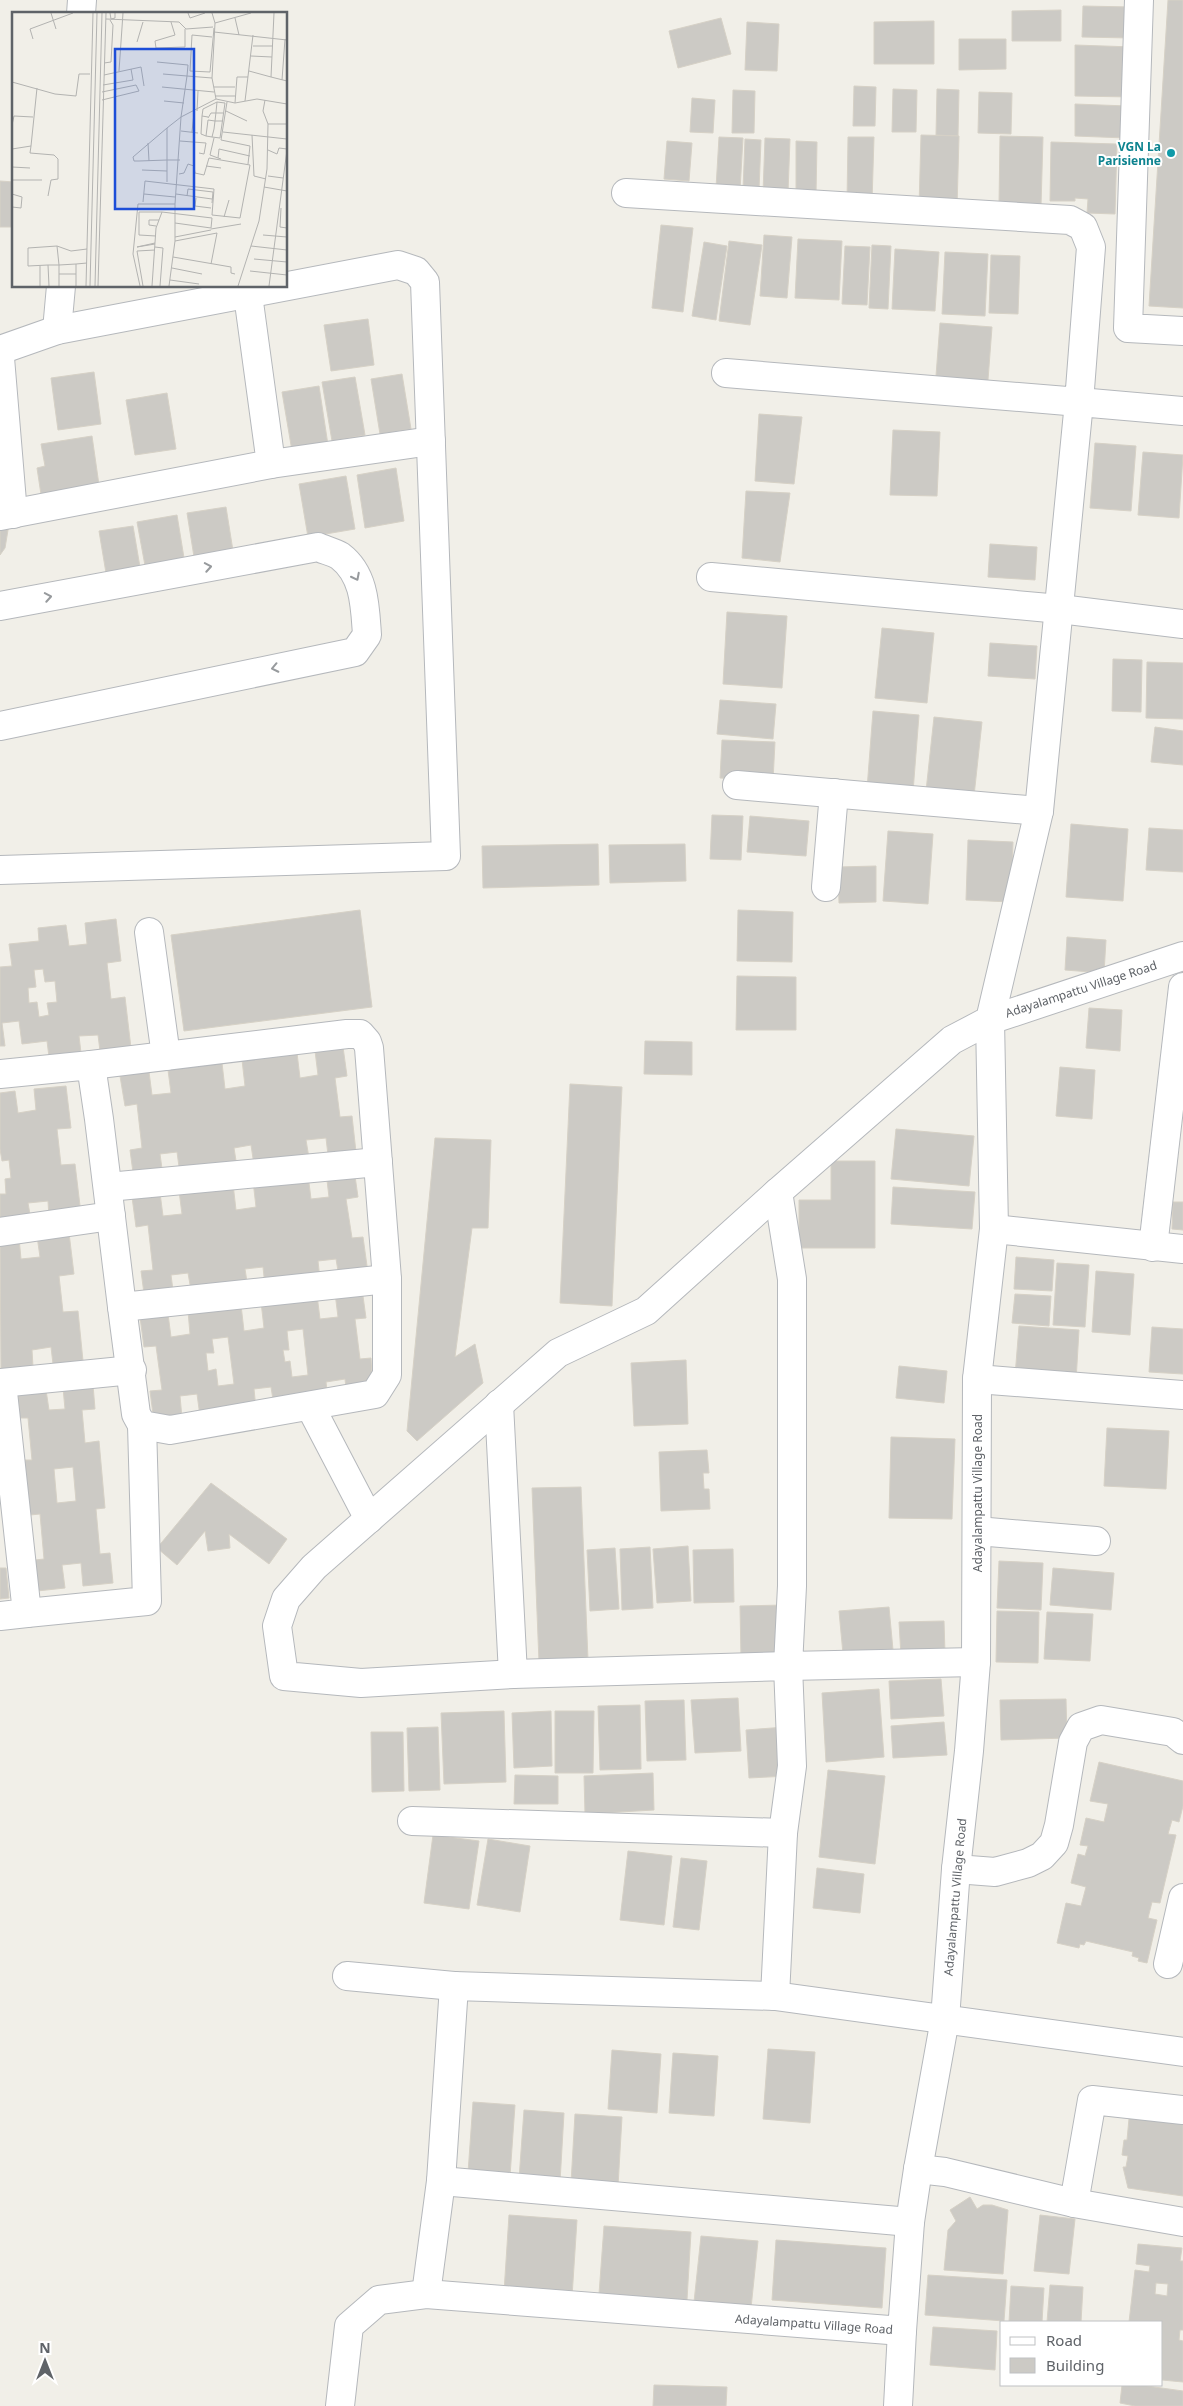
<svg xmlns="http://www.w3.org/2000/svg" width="1183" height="2406" font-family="'Noto Sans',sans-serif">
<rect width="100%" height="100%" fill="#f1efe8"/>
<g fill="#cccac5" stroke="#d6d1c6" fill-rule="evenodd">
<path d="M1168,0H1183V308L1149,306Z"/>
<path d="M1083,6L1131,7L1130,38L1082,37Z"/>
<path d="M1061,10V41H1012V11Z"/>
<path d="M721,18L731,54L678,68L669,31Z"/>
<path d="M934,21V64H874V22Z"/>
<path d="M747,22L779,24L777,71L745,70Z"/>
<path d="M959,39H1006V69L959,70Z"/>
<path d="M1075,45L1133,47L1132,97L1075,96Z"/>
<path d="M854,86L876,87L875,126H853Z"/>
<path d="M893,89L917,90L916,132H892Z"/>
<path d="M937,89L959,90L958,136L936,135Z"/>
<path d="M733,90L755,91L754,133H732Z"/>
<path d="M979,92L1012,93L1011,134L978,133Z"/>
<path d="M692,98L715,100L713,133L690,132Z"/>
<path d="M1075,104L1127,106L1126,138L1075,136Z"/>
<path d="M921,135L959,136L957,208L919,207Z"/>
<path d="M1000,136L1043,137L1041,206L999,205Z"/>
<path d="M719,137L743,138L740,190L716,188Z"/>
<path d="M848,137H874L872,202H847Z"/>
<path d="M765,138L790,139L788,193H763Z"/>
<path d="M745,139L761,140L759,190H743Z"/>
<path d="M667,141L692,143L689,181L664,179Z"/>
<path d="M796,141L817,142L816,195L796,194Z"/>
<path d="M1051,142L1117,144L1115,214L1087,213L1088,199L1075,198V201H1050Z"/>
<path d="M0,181L14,182V227H0Z"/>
<path d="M661,225L693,228L683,312L652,308Z"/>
<path d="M764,235L792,237L787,298L760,296Z"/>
<path d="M798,239L842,241L839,300L795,298Z"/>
<path d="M729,241L762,245L750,325L719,321Z"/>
<path d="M704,242L727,246L716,320L692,316Z"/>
<path d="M872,245L891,246L888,309L869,308Z"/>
<path d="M845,246L870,247L867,305L842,304Z"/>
<path d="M895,249L939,252L935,311L892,309Z"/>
<path d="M945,252L988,254L985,316L942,314Z"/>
<path d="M991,255L1020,256L1018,314L989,313Z"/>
<path d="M368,319L374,365L331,371L324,325Z"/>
<path d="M940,323L992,327L987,393L935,389Z"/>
<path d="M94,372L101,424L58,430L51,378Z"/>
<path d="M402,374L411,429L380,434L371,379Z"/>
<path d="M355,377L365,435L332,441L322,382Z"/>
<path d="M319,386L328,445L292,451L282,392Z"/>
<path d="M167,393L176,449L135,455L126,400Z"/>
<path d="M759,414L802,417L794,484L755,481Z"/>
<path d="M893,430L940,432L937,496L890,495Z"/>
<path d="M92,436L100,492L42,501L37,468L45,466L41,444Z"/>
<path d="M1095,443L1136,446L1131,511L1090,508Z"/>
<path d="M1143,452L1183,455L1179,518L1138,515Z"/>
<path d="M396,468L404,521L365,528L357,475Z"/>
<path d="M346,476L355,529L308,537L299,484Z"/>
<path d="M746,491L790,493L780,562L742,558Z"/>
<path d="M226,507L234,557L195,563L187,513Z"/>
<path d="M177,515L185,564L146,571L137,522Z"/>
<path d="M0,524H9L5,548L0,555Z"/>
<path d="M133,526L141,573L107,579L99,531Z"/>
<path d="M990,544L1037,547L1035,580L988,577Z"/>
<path d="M727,612L787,616L782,688L723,684Z"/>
<path d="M882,628L934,633L927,703L875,698Z"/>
<path d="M990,643L1037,646L1035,679L988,676Z"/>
<path d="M1113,659L1142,660L1141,712L1112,711Z"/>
<path d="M1147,662L1183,663V719L1146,718Z"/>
<path d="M720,700L776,704L773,739L717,734Z"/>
<path d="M873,711L919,715L913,792L867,789Z"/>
<path d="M934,717L982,722L974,796L926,791Z"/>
<path d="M1155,727L1183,731V765L1151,762Z"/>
<path d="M722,740L775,742L773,781L720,778Z"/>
<path d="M712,815L743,816L741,860L710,859Z"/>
<path d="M750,816L809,821L806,856L747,852Z"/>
<path d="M1071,824L1128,829L1123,901L1066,897Z"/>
<path d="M1149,828L1183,830V872L1146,870Z"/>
<path d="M888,831L933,834L928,904L883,901Z"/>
<path d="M968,840L1013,842L1011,902L966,900Z"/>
<path d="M598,844L599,885L483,888L482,846Z"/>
<path d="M685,844L686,881L610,883L609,845Z"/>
<path d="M876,866V902L839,903L838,867Z"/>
<path d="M360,910L372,1007L184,1031L171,935Z"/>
<path d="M738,910L793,912L792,962L737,961Z"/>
<path d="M116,919L121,961L107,963L111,999L125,997L131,1048L100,1051L98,1035L79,1036L81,1053L49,1057L47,1041L22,1044L19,1021L2,1023L5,1046H0V967L12,966L9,944L39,941L38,928L66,925L69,946L87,944L85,923ZM43,969L45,982L55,981L57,1002L47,1003L49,1015L39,1017L37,1002L29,1003L28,988L36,987L34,970Z"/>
<path d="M1067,937L1106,940L1104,973L1065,970Z"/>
<path d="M737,976L796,977V1030H736Z"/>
<path d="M1089,1008L1122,1010L1120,1051L1086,1048Z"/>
<path d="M645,1041L692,1042V1075L644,1074Z"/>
<path d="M343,1047L347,1076L335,1078L340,1117L352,1116L356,1152L328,1155L326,1138L306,1140L309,1158L254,1165L251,1145L234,1148L237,1167L180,1174L177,1152L160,1154L163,1176L134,1180L130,1150L142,1148L137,1104L125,1106L120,1076L149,1072L152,1095L171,1093L168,1070L222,1063L225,1089L245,1086L242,1060L297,1053L300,1078L318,1075L315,1051Z"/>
<path d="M1060,1067L1095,1070L1092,1119L1056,1116Z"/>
<path d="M570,1084L622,1087L612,1306L560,1303Z"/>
<path d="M66,1086L71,1128L57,1129L61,1165L75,1164L81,1214L49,1218L48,1201L28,1203L31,1220L0,1223V1194H6L5,1179L11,1178L9,1160L2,1161L0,1149V1093L15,1091L18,1113L36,1110L34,1089Z"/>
<path d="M896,1129L974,1136L969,1186L891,1179Z"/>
<path d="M435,1138L491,1140L488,1228H472L455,1357L475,1344L483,1383L417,1441L407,1431Z"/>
<path d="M831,1161H875V1248H799V1200H831Z"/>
<path d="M354,1169L358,1197L346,1199L352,1238L363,1237L368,1273L339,1277L336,1259L318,1261L320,1279L265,1286L263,1267L245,1269L248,1288L192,1296L188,1273L171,1275L174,1298L145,1301L141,1271L153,1270L148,1225L136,1227L132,1197L160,1193L163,1216L182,1214L179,1191L233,1184L236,1210L256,1207L253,1181L308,1175L311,1199L329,1197L326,1172Z"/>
<path d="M893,1187L975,1192L972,1229L891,1224Z"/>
<path d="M1173,1202H1183V1230L1172,1229Z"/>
<path d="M69,1233L74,1274L59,1276L63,1312L78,1311L83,1361L53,1364L51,1347L32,1350L33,1367L1,1370L0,1240L19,1238L21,1259L40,1257L37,1236Z"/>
<path d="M1016,1257L1054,1260L1052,1291L1014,1289Z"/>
<path d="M1057,1263L1089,1265L1085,1327L1053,1325Z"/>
<path d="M1096,1271L1134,1274L1130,1335L1092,1332Z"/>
<path d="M362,1289L366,1318L355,1319L360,1359L371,1358L373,1393L347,1397L345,1379L326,1382L328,1399L274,1406L271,1387L254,1389L256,1409L200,1416L197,1394L180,1396L182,1418L154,1422L150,1391L162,1390L156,1346L144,1347L140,1317L168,1314L171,1337L190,1334L188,1311L241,1305L244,1331L264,1328L261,1302L317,1295L320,1319L338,1317L335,1293ZM303,1329L308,1375L292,1377L290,1361L285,1362L283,1350H289L287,1331ZM228,1337L234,1384L218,1386L216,1369L208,1371L206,1353H214L212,1339Z"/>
<path d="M1015,1294L1051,1296L1049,1326L1012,1323Z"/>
<path d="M1019,1326L1079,1330L1076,1381L1015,1376Z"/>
<path d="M1152,1327L1183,1329V1374L1149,1372Z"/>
<path d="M686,1360L688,1424L634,1426L631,1363Z"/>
<path d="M899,1366L947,1371L944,1403L896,1398Z"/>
<path d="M93,1385L95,1409L82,1410L85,1443L99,1441L105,1508L96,1509L100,1554L110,1553L113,1583L83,1586L81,1563L62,1565L65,1588L37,1591L35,1560L44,1559L40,1514L30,1515L25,1460H32L28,1418H20L18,1393L46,1390L49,1410L65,1409L63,1388ZM73,1467L76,1501L57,1503L54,1469Z"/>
<path d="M1107,1428L1169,1431L1166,1489L1104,1486Z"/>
<path d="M891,1437L955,1439L952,1519L889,1518Z"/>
<path d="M707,1450L709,1473H703L704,1489H709L710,1509L661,1511L659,1452Z"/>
<path d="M211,1483L287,1539L269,1564L229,1534L230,1548L208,1551L205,1531L177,1565L157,1548Z"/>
<path d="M581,1487L588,1660L539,1662L532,1488Z"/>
<path d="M688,1546L691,1601L657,1603L653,1549Z"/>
<path d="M650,1547L653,1608L622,1610L620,1549Z"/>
<path d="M615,1548L619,1609L590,1611L587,1550Z"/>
<path d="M733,1549L734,1602L694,1603L693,1550Z"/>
<path d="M999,1561L1043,1563L1041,1610L997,1608Z"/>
<path d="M0,1568H6L9,1598L0,1599Z"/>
<path d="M1053,1568L1114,1573L1111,1610L1050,1605Z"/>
<path d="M784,1605L785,1658H741L740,1606Z"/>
<path d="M889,1607L893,1650L843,1654L839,1611Z"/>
<path d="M997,1611L1039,1612L1038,1663L996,1662Z"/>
<path d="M1047,1612L1093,1614L1090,1661L1044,1659Z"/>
<path d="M944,1621L945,1654L901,1656L899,1622Z"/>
<path d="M941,1679L944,1716L891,1719L889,1681Z"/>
<path d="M879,1689L884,1757L826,1762L822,1693Z"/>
<path d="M738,1698L741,1751L695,1753L691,1700Z"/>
<path d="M1066,1699L1067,1738L1001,1740L1000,1700Z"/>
<path d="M684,1700L686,1760L647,1761L645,1701Z"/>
<path d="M640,1705L641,1769L600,1770L598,1706Z"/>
<path d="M504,1711L506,1782L444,1784L441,1713Z"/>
<path d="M551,1711L552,1766L514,1768L512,1713Z"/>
<path d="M555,1711H594L593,1773H555Z"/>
<path d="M944,1722L947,1755L893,1758L891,1726Z"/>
<path d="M438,1727L440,1790L409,1791L407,1728Z"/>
<path d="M785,1727L788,1776L749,1778L746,1730Z"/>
<path d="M371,1732H403L404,1791L372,1792Z"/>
<path d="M1099,1762L1183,1781V1806L1179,1822L1172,1820L1168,1834L1176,1835L1160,1903L1152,1902L1148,1918L1157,1920L1147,1963L1138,1961L1139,1958L1132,1956L1133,1952L1086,1941L1084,1945L1080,1944L1079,1948L1057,1943L1066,1903L1081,1906L1086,1887L1071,1883L1078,1854L1085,1856L1088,1846L1080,1845L1086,1818L1104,1822L1108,1804L1090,1801Z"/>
<path d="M828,1770L885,1776L875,1864L819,1857Z"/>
<path d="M653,1773L654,1810L585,1814L584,1776Z"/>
<path d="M515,1775L558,1776V1804H514Z"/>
<path d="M433,1835L479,1841L469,1909L424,1903Z"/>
<path d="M488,1839L530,1846L520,1912L477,1905Z"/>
<path d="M628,1851L672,1856L664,1925L620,1920Z"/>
<path d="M681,1858L707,1861L699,1930L673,1927Z"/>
<path d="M817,1868L864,1874L860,1913L813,1908Z"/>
<path d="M768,2049L815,2052L810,2123L763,2119Z"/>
<path d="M612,2050L661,2054L657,2113L608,2109Z"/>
<path d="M673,2053L718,2056L714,2116L669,2113Z"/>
<path d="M473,2102L515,2105L510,2176L468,2173Z"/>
<path d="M1130,2108L1183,2114V2196L1128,2188L1123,2167H1126L1128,2156L1122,2155L1124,2140H1127Z"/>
<path d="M524,2110L564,2113L560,2182L519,2179Z"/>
<path d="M575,2114L622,2117L618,2186L571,2183Z"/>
<path d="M970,2197L977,2209L983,2205H992L1008,2210L1003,2274L944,2270L948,2230L956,2221L950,2210Z"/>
<path d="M509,2215L577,2220L572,2297L504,2292Z"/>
<path d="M1040,2215L1075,2219L1069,2274L1034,2271Z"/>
<path d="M604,2226L691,2232L687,2300L599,2294Z"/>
<path d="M701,2236L758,2241L751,2308L694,2302Z"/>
<path d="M776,2240L886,2248L882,2308L772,2300Z"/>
<path d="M1138,2244L1182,2248L1180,2261H1183V2330H1180L1179,2340L1183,2341V2382L1162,2380V2322H1129L1135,2270L1149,2272L1150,2266L1136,2264ZM1156,2283L1168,2284L1167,2296L1155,2294Z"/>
<path d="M928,2275L1007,2280L1004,2321L925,2315Z"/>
<path d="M1050,2285L1083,2287L1081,2322H1047Z"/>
<path d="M1011,2286L1044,2288L1042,2322H1009Z"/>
<path d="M933,2327L997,2331L995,2370L930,2365Z"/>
<path d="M654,2385L727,2387L726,2406H653Z"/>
<path d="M1122,2385H1140L1183,2391V2406H1135L1120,2403Z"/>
</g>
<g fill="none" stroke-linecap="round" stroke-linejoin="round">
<g stroke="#b5b8bc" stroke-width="30">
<g id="minor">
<path d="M1139,0L1128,328L1183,331"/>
<path d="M81,14L82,0"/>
<path d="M626,193L1070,220L1083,227L1091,247L1079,402L726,373"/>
<path d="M57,330L61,286"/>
<path d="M0,350L57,330L398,265L416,271L425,282L446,856L0,870"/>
<path d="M0,358L13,514"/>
<path d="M271,464L431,441"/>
<path d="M0,516L271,464L248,295"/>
<path d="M711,577L1060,609L1183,624"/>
<path d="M0,606L318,547C324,550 334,552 340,556C365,575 365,607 367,635L355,652L0,726"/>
<path d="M737,785L1039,811"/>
<path d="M826,887L834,793"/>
<path d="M149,932L166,1056"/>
<path d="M91,1065L347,1034H360L367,1042L369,1048L387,1279V1375L375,1394L170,1430L142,1425L136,1414L122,1307"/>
<path d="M0,1074L91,1065L99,1119L122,1307L387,1279"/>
<path d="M108,1187L378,1162"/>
<path d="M994,1229L1183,1249"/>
<path d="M0,1232L111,1216"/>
<path d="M1153,1247L1183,987"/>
<path d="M977,1379L1183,1395"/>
<path d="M0,1383L132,1370"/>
<path d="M499,1404L513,1674"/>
<path d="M310,1406L369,1519"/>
<path d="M977,1531L1096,1541"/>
<path d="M27,1613L147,1601L142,1425"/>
<path d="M0,1616L27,1613L2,1383"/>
<path d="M976,1662L788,1666L792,1586V1279L778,1192L952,1040L990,1020L1039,811L1079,402L1183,411"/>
<path d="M412,1821L783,1833"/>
<path d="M956,1869L995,1872L1028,1863L1042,1856L1054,1843L1059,1825L1073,1742L1081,1727L1101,1720L1173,1732L1183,1740"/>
<path d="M1168,1964L1183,1898"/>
<path d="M347,1976L454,1986"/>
<path d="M775,1996L783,1833L792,1766L788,1666L513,1674L361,1683L284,1676L277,1626L286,1599L314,1567L558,1353L646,1311L778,1192"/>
<path d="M918,2169L945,2172L1074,2203L1183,2222"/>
<path d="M441,2181L910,2222"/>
<path d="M1074,2203L1092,2100L1183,2110"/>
<path d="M426,2294L441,2181L454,1986L775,1996L1183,2052"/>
<path d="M340,2406L349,2326L379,2300L426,2294L902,2331L910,2222L918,2169L945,2019L956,1869L969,1751L976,1662L977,1379L994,1229L990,1020L1183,956"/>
<path d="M898,2406L902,2331"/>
</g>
</g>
<use href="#minor" stroke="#fff" stroke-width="28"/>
</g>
<defs><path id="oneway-chevron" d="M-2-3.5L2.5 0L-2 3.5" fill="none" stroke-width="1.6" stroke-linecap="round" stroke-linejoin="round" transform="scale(1.25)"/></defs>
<g stroke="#979a9d">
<use href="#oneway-chevron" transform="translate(208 567) rotate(-10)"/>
<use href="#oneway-chevron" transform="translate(356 577) rotate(63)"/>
<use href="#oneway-chevron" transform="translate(48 597) rotate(-10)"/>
<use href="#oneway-chevron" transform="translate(275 668) rotate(168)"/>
</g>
<circle fill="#0f9aa8" stroke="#fff" stroke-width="2" cx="1171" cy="153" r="5"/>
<g text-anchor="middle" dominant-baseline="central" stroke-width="4" stroke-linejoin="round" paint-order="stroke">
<g font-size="12" font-weight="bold" fill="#0d838f" stroke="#fff" text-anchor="end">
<text x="1161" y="146">VGN La<tspan x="1161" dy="14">Parisienne</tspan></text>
</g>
<g font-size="12" fill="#5f6368" stroke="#fff">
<text transform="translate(1081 989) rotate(-18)">Adayalampattu Village Road</text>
<text transform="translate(977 1493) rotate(-90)">Adayalampattu Village Road</text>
<text transform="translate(955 1897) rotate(-85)">Adayalampattu Village Road</text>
<text transform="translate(814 2324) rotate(4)">Adayalampattu Village Road</text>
</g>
</g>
<g transform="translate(12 12)">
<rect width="275" height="275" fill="#f1efe8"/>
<path fill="none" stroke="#b3b3b1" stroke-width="1" d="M39,1L44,17M98,1L99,7L103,6V1M176,1L178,6L193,1M200,1L203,11L200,66L204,87M262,1L259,65L275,69M223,6L227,23M94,7L167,10L174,17L201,15M159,10L163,23L143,29L144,36L173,35V17M203,11L239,1M202,20L275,28M200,25L180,23L178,59L198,60L202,16M21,27L18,17L61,1M125,30L131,10M241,34H261M239,44L260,45M145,50L176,53L175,64L151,62M92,51L99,50L101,13L98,8M107,59L111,1M237,59L259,65M92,63L129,55L132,74M270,68L273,27M0,70L43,82L64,84L67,62H78M91,73L121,68L119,57M150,75L202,80M202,75H223M90,80L124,73L127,79L90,88M203,84H223M253,88L251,99L256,112M152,89L172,91M233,89L241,23M205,90L204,100L203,109L202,117L200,125L194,124L196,108L203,109H211M215,90L209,128L238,134L236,152M223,91L225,65H236M185,99L186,79M214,99L235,109M190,104L189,122L194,124M196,105L190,104L191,97L205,90L213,91L208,126L200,125M196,106L199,101H211M0,113L2,104L21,105M169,119L186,121M180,120L182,101M211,120L275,127M240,123L242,164L254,167M202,126L198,143L206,146M168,129L194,131L192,142L187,141M136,131L137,149M19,134L18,141L42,143L46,147V167L39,168L36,184M0,137L19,134L25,76M256,138L265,142L267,136L275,137M209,147L206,146L207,137L238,144M168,148H155V116L169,105L175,64L200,66M194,154L209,156M0,155L18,156M130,158L155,159M256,164L271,166M0,168H30M155,170V148L127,149H122L121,145L155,116M252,175L275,179M0,182L10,185L9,196L0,195M132,182L163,185M164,182L200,187M175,184L176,177L201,180L200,191M184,186L183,194L199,196M131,190L133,169L202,177L200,203L228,206L238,153L197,146L192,163L183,161L182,154L176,152L172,161L167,162M269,196L268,215L275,216M212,205L217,188M144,214L137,213V208H147M199,217L229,212M251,223L275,225M144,224L127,223V200H150M163,225L199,218M163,229L205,221L199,252M143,232L125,235L143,231M45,234L59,239L75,237M239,234L275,238M143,235L151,236L148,274M161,245L219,255V261L223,262M242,247L275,250M36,253L37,274M28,254V274M160,256L190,262M238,259L275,263M47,262H64M158,268L187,272M47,274V253L45,234L16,236V254L36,253H47L64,252L75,251M64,274V252M74,274L81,1M78,274L85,1M83,274L90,1M86,274L94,1M128,274L121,242L126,192H163L169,105L204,87L223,91L245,87L275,92M131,274L125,239L143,238M140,274L144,216L150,200L200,206L199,216L163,211M157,274L163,229V192M226,274L247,209L255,157L256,112H275M257,274L275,138"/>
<path fill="#1d4ed8" fill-opacity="0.15" stroke="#1d4ed8" stroke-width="2.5" d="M103,37H182V197H103Z"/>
<rect width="275" height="275" fill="none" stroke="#5f6368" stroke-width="2.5"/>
</g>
<rect x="1000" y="2321" width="162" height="65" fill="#ffffff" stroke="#bfc1c3"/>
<rect x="1010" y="2337" width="25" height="8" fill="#ffffff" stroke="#bfc1c3"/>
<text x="1046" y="2346" font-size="15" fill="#5f6368">Road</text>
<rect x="1010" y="2358" width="25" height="15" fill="#cccac5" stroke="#bfc1c3"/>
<text x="1046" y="2371" font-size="15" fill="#5f6368">Building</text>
<g transform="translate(45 2361)" stroke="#ffffff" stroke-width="4" paint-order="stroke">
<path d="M0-4L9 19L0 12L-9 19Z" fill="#5f6368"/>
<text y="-8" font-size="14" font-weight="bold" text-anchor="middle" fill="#5f6368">N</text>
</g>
</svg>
